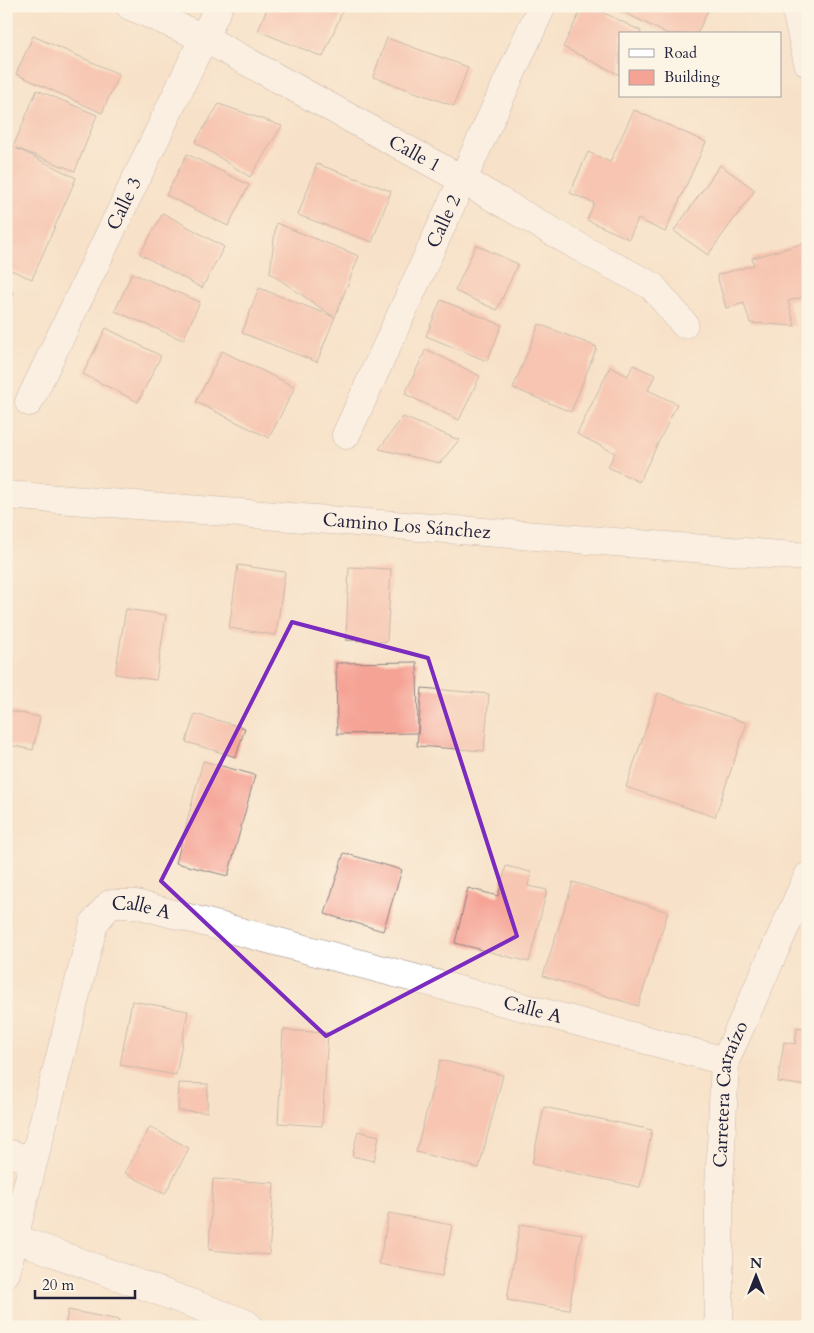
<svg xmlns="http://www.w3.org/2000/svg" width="814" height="1333" font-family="Cardo,serif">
<rect width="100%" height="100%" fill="#fcf5e5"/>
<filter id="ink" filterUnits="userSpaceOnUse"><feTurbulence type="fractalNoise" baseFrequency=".02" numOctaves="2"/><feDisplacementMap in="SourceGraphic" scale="10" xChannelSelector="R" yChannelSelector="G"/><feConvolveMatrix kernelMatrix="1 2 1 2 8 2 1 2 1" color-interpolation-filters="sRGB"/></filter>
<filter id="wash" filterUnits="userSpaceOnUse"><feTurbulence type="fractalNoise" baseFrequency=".0096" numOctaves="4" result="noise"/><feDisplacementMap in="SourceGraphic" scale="20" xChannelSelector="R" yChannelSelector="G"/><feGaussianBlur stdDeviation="1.12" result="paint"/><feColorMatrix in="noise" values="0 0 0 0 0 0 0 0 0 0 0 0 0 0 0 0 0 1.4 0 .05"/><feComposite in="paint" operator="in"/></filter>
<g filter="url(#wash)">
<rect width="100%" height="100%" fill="#f7e2c9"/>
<g id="blocks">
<g fill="#f5a395">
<path d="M268,6H335L343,10L323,57L258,31Z"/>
<path d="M583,6H590L641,31L640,34H620V75L563,47Z"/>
<path d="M611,6H710L697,34H668Z"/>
<path d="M33,36L119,74L102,113L16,74Z"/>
<path d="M387,38L468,67L454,106L373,77Z"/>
<path d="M37,90L97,115L75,171L16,148L76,178L32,279L6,268V145L13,147Z"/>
<path d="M219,104L282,126L250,177L195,142Z"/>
<path d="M634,110L706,142L665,232L638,219L629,239L587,220L594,203L570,193L588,152L610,162Z"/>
<path d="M187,154L249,185L228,226L166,195Z"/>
<path d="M317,164L391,191L372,242L298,215Z"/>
<path d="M720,165L755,190L708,255L674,231Z"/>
<path d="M163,213L224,247L202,288L140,254Z"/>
<path d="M276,223L359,256L317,362L242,333L259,288L334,317L270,273Z"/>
<path d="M808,242V296L788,301L795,326L750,323L744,303L726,308L717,275L754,265L752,258Z"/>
<path d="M476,245L518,264L497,310L455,291Z"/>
<path d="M132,273L200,302L183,340L115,311Z"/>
<path d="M6,289L13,292L6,306Z"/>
<path d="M441,300L502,325L487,361L426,336Z"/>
<path d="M539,324L597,347L571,412L513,388Z"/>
<path d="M106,328L161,356L138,402L83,374Z"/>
<path d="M426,349L480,376L459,420L405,394Z"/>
<path d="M222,351L295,387L269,438L196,402Z"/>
<path d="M633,365L655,375L648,390L677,404L639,482L608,467L615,453L577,434L610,367L628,376Z"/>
<path d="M403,417L459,440L440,463L379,449Z"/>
<path d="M238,565L285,572L276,635L229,628Z"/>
<path d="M349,567L391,569L387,642L346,640Z"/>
<path d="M126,609L166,615L156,680L115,674Z"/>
<path d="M417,662L418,733L422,688L489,694L484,751L417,746L418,733L337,734L336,663Z"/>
<path d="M658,693L747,723L715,817L626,787Z"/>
<path d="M6,710L40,717L33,750L6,744Z"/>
<path d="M195,714L245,728L236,757L186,742Z"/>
<path d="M203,761L255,775L228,876L176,863Z"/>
<path d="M344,853L402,870L383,931L325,914Z"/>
<path d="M506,866L531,872L528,886L547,890L529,962L455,943L468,888L498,896Z"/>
<path d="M573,882L668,912L638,1006L543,976Z"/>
<path d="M132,1001L188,1011L176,1075L120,1065Z"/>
<path d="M797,1027L808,1029V1086L778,1082L784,1042L795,1044Z"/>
<path d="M283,1030L328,1033L322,1126L278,1123Z"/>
<path d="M440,1060L503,1075L479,1168L416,1152Z"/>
<path d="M179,1083L208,1084L207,1112L178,1111Z"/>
<path d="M544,1107L652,1130L640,1187L532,1164Z"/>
<path d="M150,1127L189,1148L165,1194L125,1173Z"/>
<path d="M358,1131L379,1136L374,1161L352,1156Z"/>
<path d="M213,1179L274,1183L269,1255L209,1250Z"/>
<path d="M389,1213L452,1225L442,1276L379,1264Z"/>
<path d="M520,1224L582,1234L569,1310L507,1300Z"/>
<path d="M68,1310L119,1320L118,1327H65Z"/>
</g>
</g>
</g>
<g filter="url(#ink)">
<use href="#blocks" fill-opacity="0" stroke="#8c8282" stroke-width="1"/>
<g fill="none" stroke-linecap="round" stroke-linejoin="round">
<g stroke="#8c8282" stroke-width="29">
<g id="minor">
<path id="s1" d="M130,6L204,38L463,180L593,255L652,286L684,324"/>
<path d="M795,6L808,63"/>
<path id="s2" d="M29,402L219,6"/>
<path id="s3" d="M346,435L542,6"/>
<path id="s4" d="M6,495L808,557"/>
<path d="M6,1153L33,1160"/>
<path d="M6,1273L14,1238"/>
<path id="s5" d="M250,1327L245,1323L14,1238L94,923L110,904H136L725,1061"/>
<path id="s6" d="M719,1327V1189L725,1061L808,876"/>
</g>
</g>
<use href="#minor" stroke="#fff" stroke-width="28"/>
</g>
</g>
<path d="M0 0H814V1333H0ZM292,622L428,658L517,936L326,1036L161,881Z" fill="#f7e2c9" fill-opacity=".55" fill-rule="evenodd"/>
<path fill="none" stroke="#7b2cbf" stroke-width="4" stroke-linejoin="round" d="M292,622L428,658L517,936L326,1036L161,881Z"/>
<g text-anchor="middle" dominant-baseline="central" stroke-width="4" stroke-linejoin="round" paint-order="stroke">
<g font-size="19" fill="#22223b" stroke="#fcf5e5">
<text stroke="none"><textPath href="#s1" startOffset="321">Calle 1</textPath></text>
<text stroke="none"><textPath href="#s2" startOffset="220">Calle 3</textPath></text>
<text stroke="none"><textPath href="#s3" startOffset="235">Calle 2</textPath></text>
<text stroke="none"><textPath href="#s4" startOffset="402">Camino Los Sánchez</textPath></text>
<text stroke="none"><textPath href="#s5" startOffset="634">Calle A</textPath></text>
<text stroke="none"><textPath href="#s5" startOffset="1039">Calle A</textPath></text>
<text stroke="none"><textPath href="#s6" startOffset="234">Carretera Carraízo</textPath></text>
</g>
</g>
<rect width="814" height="1333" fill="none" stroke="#fcf5e5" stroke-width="25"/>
<rect x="619" y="32" width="162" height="65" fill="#fcf5e5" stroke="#a5a1a1"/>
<rect x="629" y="49" width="25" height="8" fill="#ffffff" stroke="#a5a1a1"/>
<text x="664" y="58" font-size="15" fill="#22223b">Road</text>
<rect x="629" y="70" width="25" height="15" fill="#f5a395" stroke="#a5a1a1"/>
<text x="664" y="82" font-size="15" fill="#22223b">Building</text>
<g transform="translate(756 1276)" stroke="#fcf5e5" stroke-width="4" paint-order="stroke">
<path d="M0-4L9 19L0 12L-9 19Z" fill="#22223b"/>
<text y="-8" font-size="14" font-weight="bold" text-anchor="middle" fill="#22223b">N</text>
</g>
<path d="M35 1290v8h100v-8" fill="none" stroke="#22223b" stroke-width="2.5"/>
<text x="42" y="1290" font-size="15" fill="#22223b" stroke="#fcf5e5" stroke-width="4" paint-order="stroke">20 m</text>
</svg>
